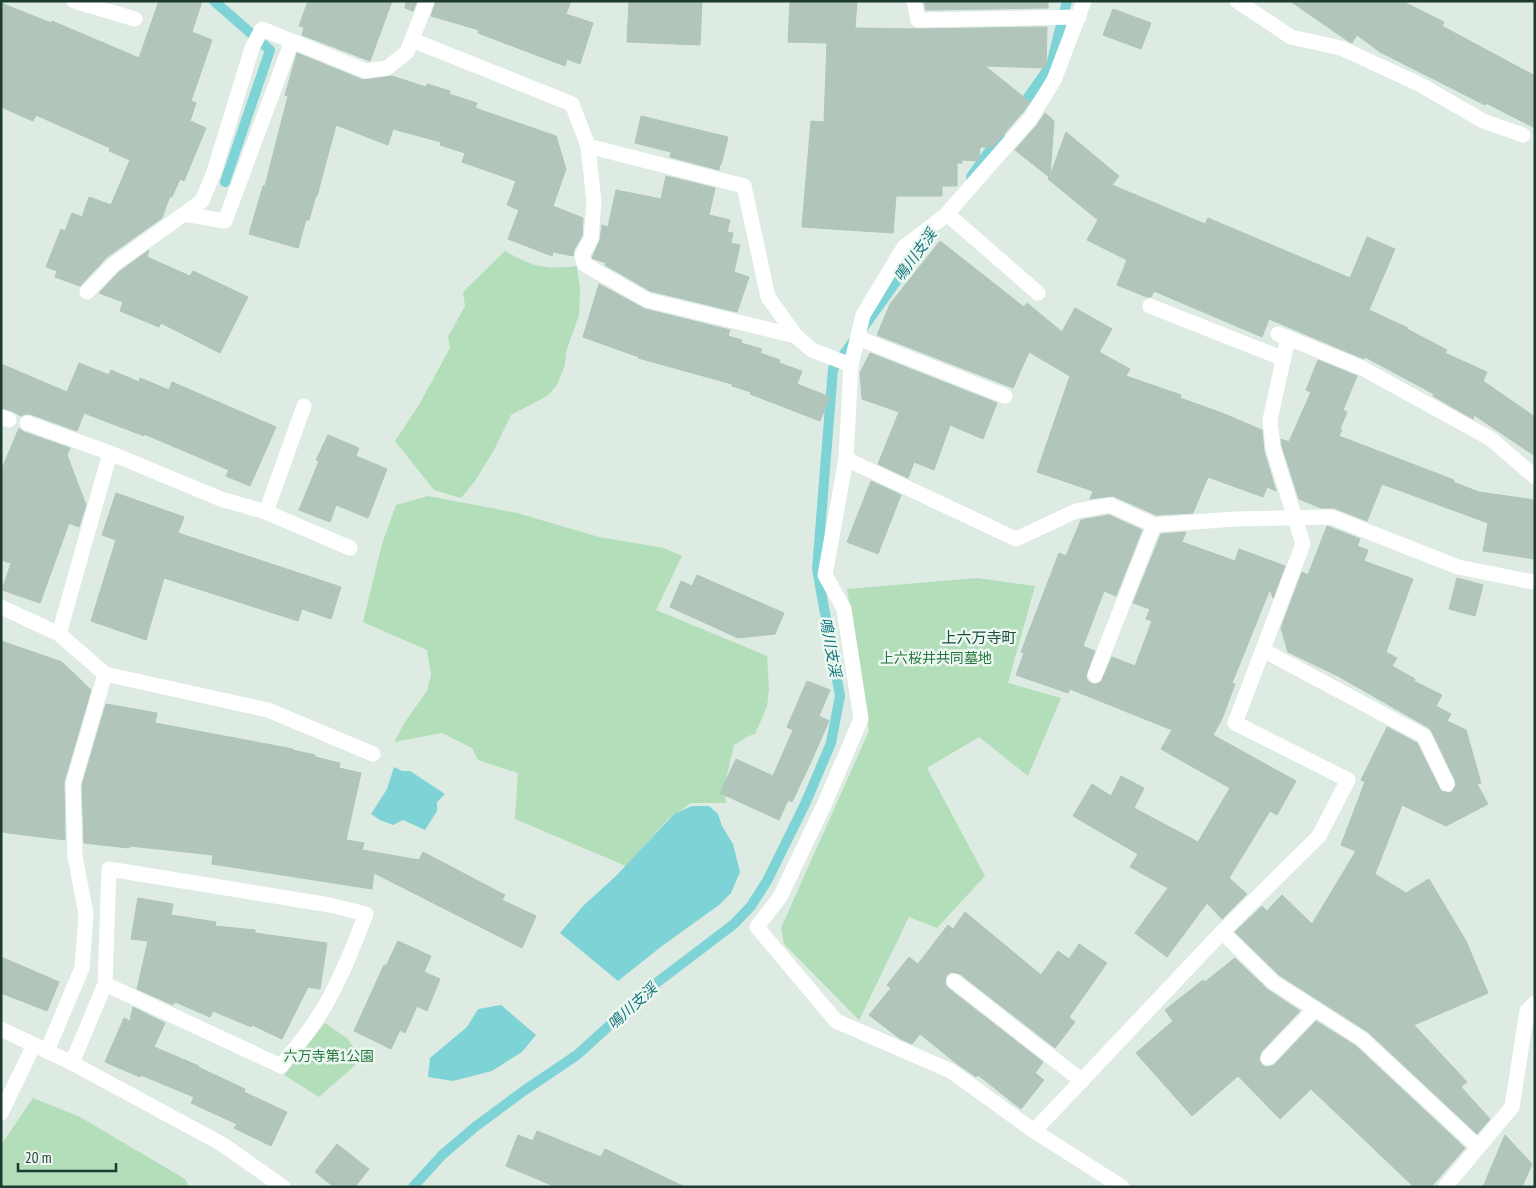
<svg xmlns="http://www.w3.org/2000/svg" width="1536" height="1188" font-family="'PT Sans Narrow','Noto Sans JP',sans-serif">
<rect width="100%" height="100%" fill="#ddebe3"/>
<g fill="#b3deba">
<path d="M505,251C533,267 545,270 577,266L580,290L579,315L566,352L565,365L557,385L547,396L511,415L494,450L475,481L461,498L434,490L395,441L419,405L450,348L448,337L465,306L463,292Z"/>
<path d="M428,496L517,513L599,537L664,548L682,556L656,610L767,656L769,689L767,707L755,734L749,736L734,745L724,788L726,803H691L669,818L626,866L515,819L518,773L478,760L472,748L442,733L394,742L405,722L427,691L431,675L427,650L363,622L382,544L396,505Z"/>
<path d="M977,578L1035,586L1008,683L1061,698L1028,776L979,737L927,768L985,876L937,928L909,917L859,1020L784,944L781,928L869,731L847,589Z"/>
<path d="M325,1023L348,1039L361,1060L319,1097L284,1075Z"/>
<path d="M33,1098L80,1117L185,1179L189,1187H1V1145Z"/>
</g>
<g fill="#7ed3d6">
<path d="M394,767L402,771H410L445,794L437,802V811L425,830L403,820L393,825L380,820L371,814L387,789Z"/>
<path d="M692,806H709L718,814L722,826L733,844L740,872L731,893L719,905L662,946L618,981L560,933L583,906L615,877L674,814Z"/>
<path d="M501,1005L536,1035L522,1052L492,1071L453,1081L428,1077L430,1058L467,1027L478,1009Z"/>
</g>
<g fill="none" stroke-linecap="round" stroke-linejoin="round">
<g stroke="#7ed3d6" stroke-width="10">
<path d="M214,1L270,50L225,182"/>
<path d="M1019,110L1051,65L1067,1"/>
<path d="M971,177L1000,136"/>
<path d="M863,328L933,230"/>
<path d="M413,1187L442,1155L475,1127L525,1090L577,1055L655,984L734,924L751,906L767,881L806,802L831,743L840,696L817,569L833,369L855,339"/>
</g>
</g>
<g fill="#b2c5bb" stroke="#afc5b9">
<path d="M159,1H202L192,32L212,40L191,101L196,103L190,121L206,128L184,181L180,179L172,197L170,196L162,218L107,257L80,286L55,277L57,271L46,267L61,229L65,231L72,213L82,217L89,197L111,205L130,160L109,151L110,148L36,115L33,121L1,107V3L51,23L52,21L139,58Z"/>
<path d="M308,1H392L370,61L302,35L304,27L299,26Z"/>
<path d="M406,1H417L413,11L405,8Z"/>
<path d="M436,1H571L566,14L593,23L580,64L567,59L565,66L478,33L479,30L431,16Z"/>
<path d="M629,1H702L700,45L627,42Z"/>
<path d="M790,1H857L855,28L918,29L1047,27L1046,68L985,66L1030,102L1022,113L993,147H980L979,161L962,160V163H957V186H942V196H896L893,233L802,227L811,121L824,122L827,43L788,42Z"/>
<path d="M924,1H1048V8L926,10Z"/>
<path d="M1290,1H1402L1444,22L1442,26L1535,76V128L1486,103L1485,105L1380,52L1357,35L1352,43L1348,41Z"/>
<path d="M1113,9L1151,23L1141,49L1103,35Z"/>
<path d="M297,53L363,80L392,76L426,87L427,84L450,91L449,94L477,103L475,108L556,136L566,169L553,206L583,218L582,236L574,250L573,256L553,252L552,256L508,239L519,210L507,205L516,181L462,162L465,153L440,145L441,142L393,129L388,145L336,125L317,196L316,195L309,220H306L298,248L249,234L263,186H265L288,96L285,95Z"/>
<path d="M1045,113L1054,121L1050,176L1066,132L1119,176L1112,185L1205,224L1208,218L1350,278L1367,237L1395,249L1369,310L1408,328L1407,329L1447,350L1445,353L1487,372L1483,381L1535,417V456L1474,415L1473,419L1433,396L1434,394L1365,357L1364,359L1269,319L1262,337L1154,291L1151,297H1147L1117,285L1127,260L1087,240L1098,220L1048,179L1049,177L1015,150L1037,125Z"/>
<path d="M641,116L728,137L721,165L720,164L719,170L670,157L671,152L635,143Z"/>
<path d="M666,176L715,188L709,215L730,220L727,232L733,233L731,243L740,245L734,272L749,277L737,312L650,291L605,265L606,263L592,258L600,240L602,225L608,227L616,190L661,199Z"/>
<path d="M940,241L1024,307L1027,303L1062,332L1075,308L1112,329L1099,352L1130,369L1126,376L1181,395L1180,398L1222,413L1262,430L1264,451L1276,491L1267,487L1263,497L1208,477L1193,513L1156,515L1113,496L1090,499L1093,491L1037,472L1070,376L1029,352L1013,388L877,335L890,304Z"/>
<path d="M149,250L147,257L190,276L193,271L248,297L220,353L161,323L159,327L120,311L123,302L99,293L119,272Z"/>
<path d="M599,284L645,309L730,330L728,336L742,340L741,343L762,349L760,353L780,360L779,363L802,371L797,384L830,397L820,421L750,394L751,392L732,386V384L638,358L639,357L583,337Z"/>
<path d="M870,353L997,403L983,439L950,425L934,470L914,462L908,478L878,464L899,412L862,399L860,373Z"/>
<path d="M1318,360L1357,376L1343,410L1347,412L1340,429L1342,430L1339,436L1454,480L1453,482L1479,492L1535,500V559L1483,551L1488,523L1382,484L1367,521L1334,508H1321L1299,499L1282,446L1281,439L1289,442L1311,392L1306,390Z"/>
<path d="M79,363L109,375L111,370L139,382L140,378L169,390L172,382L276,427L250,486L226,476L229,470L144,434V436L84,413L77,431L30,414H25L21,416L12,411L1,408V364L67,392Z"/>
<path d="M19,428L24,432L70,448L67,455L86,505L79,527L69,523L40,603L2,590L11,563L1,560V471Z"/>
<path d="M328,435L359,448L356,456L387,469L368,518L336,505L330,522L299,510L319,461L316,460Z"/>
<path d="M871,481L901,495L878,554L847,542Z"/>
<path d="M116,493L184,517L178,533L341,587L331,619L302,609L298,621L164,578L146,640L91,621L116,540L102,535Z"/>
<path d="M1109,515L1142,530L1116,596L1104,591L1083,646L1095,651L1086,676L1087,680L1092,684H1097L1101,682L1112,657L1135,666L1152,621L1146,619L1150,609L1133,603L1161,534L1186,532L1182,542L1235,561L1239,549L1285,566L1273,598L1270,589L1232,683L1235,684L1222,719L1213,735L1296,781L1277,815L1270,811L1229,878L1247,894L1222,919L1207,903L1167,957L1135,933L1168,888L1130,867L1138,854L1073,816L1092,784L1111,796L1121,776L1144,788L1134,808L1198,842L1230,788L1161,749L1172,730L1070,689L1068,693L1016,675L1024,653L1021,652L1059,553L1066,556L1081,520Z"/>
<path d="M1327,526L1360,539L1357,546L1368,550L1364,561L1413,579L1386,652L1397,658L1392,666L1415,679L1414,681L1442,695L1436,706L1451,714L1447,721L1466,730L1481,783L1477,784L1488,804L1446,826L1402,805L1375,874L1406,893L1429,879L1466,941L1488,993L1414,1025L1467,1082L1461,1087L1490,1119L1477,1134L1368,1032L1279,975L1235,932L1262,906L1267,911L1282,895L1312,924L1356,851L1341,845L1365,782L1361,780L1387,727L1417,743L1441,791L1451,793L1456,785L1455,780L1432,732L1429,728L1338,676L1288,652L1281,628L1302,572L1308,575Z"/>
<path d="M697,575L784,613L775,634L738,638L670,607L681,581L692,586Z"/>
<path d="M1457,578L1483,585L1475,616L1449,609Z"/>
<path d="M1,641L62,662L91,690L64,782L65,840L1,832Z"/>
<path d="M807,681L830,690L819,716L829,721L810,764L792,802L788,800L779,820L720,793L736,759L773,776L793,730L787,727Z"/>
<path d="M106,704L157,713L155,723L293,749L292,750L315,755V757L340,763L339,768L361,773L346,840L364,843L362,850L419,860L423,852L505,895L502,900L536,916L522,948L374,873L372,889L212,864L213,855L130,846L129,848L84,843L82,785Z"/>
<path d="M138,898L173,904L171,915L216,922L215,926L255,930V933L327,943L320,989L308,987L282,1039L252,1025L251,1027L213,1011L210,1017L175,1002L173,1005L137,989L148,941L131,939Z"/>
<path d="M965,912L1041,975L1058,951L1069,959L1079,944L1107,963L1069,1017L1075,1022L1055,1048L960,974L951,972L946,976L945,984L948,988L1043,1062L1035,1073L1044,1080L1021,1109L978,1075L976,1077L956,1063L920,1034L912,1044L899,1038L869,1015L891,988L887,985L909,957L918,964L948,925L953,929Z"/>
<path d="M398,941L431,956L424,972L440,979L427,1011L417,1006L405,1033L400,1030L391,1049L354,1031L384,965L386,966Z"/>
<path d="M1,957L59,982L47,1011L1,993Z"/>
<path d="M1235,958L1267,989L1300,1011L1261,1052L1259,1060L1262,1065L1266,1067L1274,1065L1316,1021L1356,1046L1465,1148L1431,1187H1414L1311,1089L1280,1119L1238,1076L1192,1116L1136,1053L1173,1021L1165,1010L1203,980L1205,982Z"/>
<path d="M133,1007L165,1023L154,1047L199,1066L198,1067L245,1089L244,1092L287,1112L271,1146L234,1128L237,1124L191,1103L194,1097L141,1075L140,1077L105,1062L124,1018L130,1021Z"/>
<path d="M537,1131L601,1157L605,1149L685,1187H556L506,1166L518,1135L533,1141Z"/>
<path d="M1505,1135L1532,1164L1522,1187H1483Z"/>
<path d="M337,1144L369,1169L355,1187H334L315,1172Z"/>
</g>
<g fill="none" stroke-linecap="round" stroke-linejoin="round">
<g stroke="#fff" stroke-width="15">
<path d="M74,1L135,19"/>
<path d="M914,1L918,20L1079,17"/>
<path d="M1084,1L1054,80L1030,119L945,216L904,247L863,315L851,365L846,459L825,575L844,609L861,719L824,805L780,897L757,927L836,1021L951,1071L1034,1131L1122,1187"/>
<path d="M1237,1L1291,37L1341,48L1421,85L1483,121L1523,135"/>
<path d="M412,40L572,104L588,146L744,186L768,297L796,336L812,350L851,365"/>
<path d="M588,146L594,202L591,239L582,255L584,264L647,300L796,336"/>
<path d="M184,214L225,221L292,41"/>
<path d="M947,214L1038,293"/>
<path d="M87,292L113,265L202,201L214,172L252,48L262,29L366,71L387,68L407,52L427,1"/>
<path d="M1150,306L1284,359"/>
<path d="M1278,334L1362,368L1491,439L1535,477"/>
<path d="M858,338L1005,396"/>
<path d="M1,417L9,420"/>
<path d="M27,423L110,453"/>
<path d="M846,459L1016,539L1076,511L1110,505L1154,525L1235,519L1331,517L1458,567L1533,582L1535,581"/>
<path d="M266,512L304,406"/>
<path d="M1,607L59,634L105,674L268,710L373,754"/>
<path d="M59,634L110,453L221,499L266,512L350,548"/>
<path d="M1263,650L1424,736L1447,784"/>
<path d="M1095,675L1154,525"/>
<path d="M1222,932L1273,982L1362,1039L1478,1147"/>
<path d="M954,981L1082,1081"/>
<path d="M1,1029L72,1063L222,1144L283,1187"/>
<path d="M47,1051L82,968L86,914L75,856L73,784L105,674"/>
<path d="M1268,1058L1315,1009"/>
<path d="M72,1063L105,984L109,869L330,905L366,914C351,952 336,992 312,1026C303,1039 292,1052 281,1066L105,984"/>
<path d="M1,1113L34,1045"/>
<path d="M1034,1131L1222,932L1319,836L1348,780L1235,723L1303,544L1273,448L1270,420L1288,338"/>
<path d="M1445,1187L1512,1107L1527,1011L1535,1003"/>
</g>
</g>
<g text-anchor="middle" dominant-baseline="central" stroke-width="5" stroke-linejoin="round" paint-order="stroke">
<g font-size="14" fill="#24763a" stroke="#edf7f1">
<text x="936" y="658">上六桜井共同墓地</text>
<text x="329" y="1056">六万寺第1公園</text>
</g>
<g font-size="15" font-style="italic" fill="#12767c" stroke="#edf7f1">
<text transform="translate(915 255) rotate(-54)">鳴川支渓</text>
<text transform="translate(831 647) rotate(80)">鳴川支渓</text>
<text transform="translate(632 1006) rotate(-42)">鳴川支渓</text>
</g>
<g font-size="15" fill="#174f3b" stroke="#edf7f1">
<text x="979" y="637">上六万寺町</text>
</g>
</g>
<rect width="1536" height="1188" fill="none" stroke="#1d3b30" stroke-width="5"/>
<path d="M18 1163v8h98v-8" fill="none" stroke="#1d3b30" stroke-width="2.5"/>
<text x="25" y="1163" font-size="15" fill="#1d3b30" stroke="#edf7f1" stroke-width="4" paint-order="stroke">20 m</text>
</svg>
